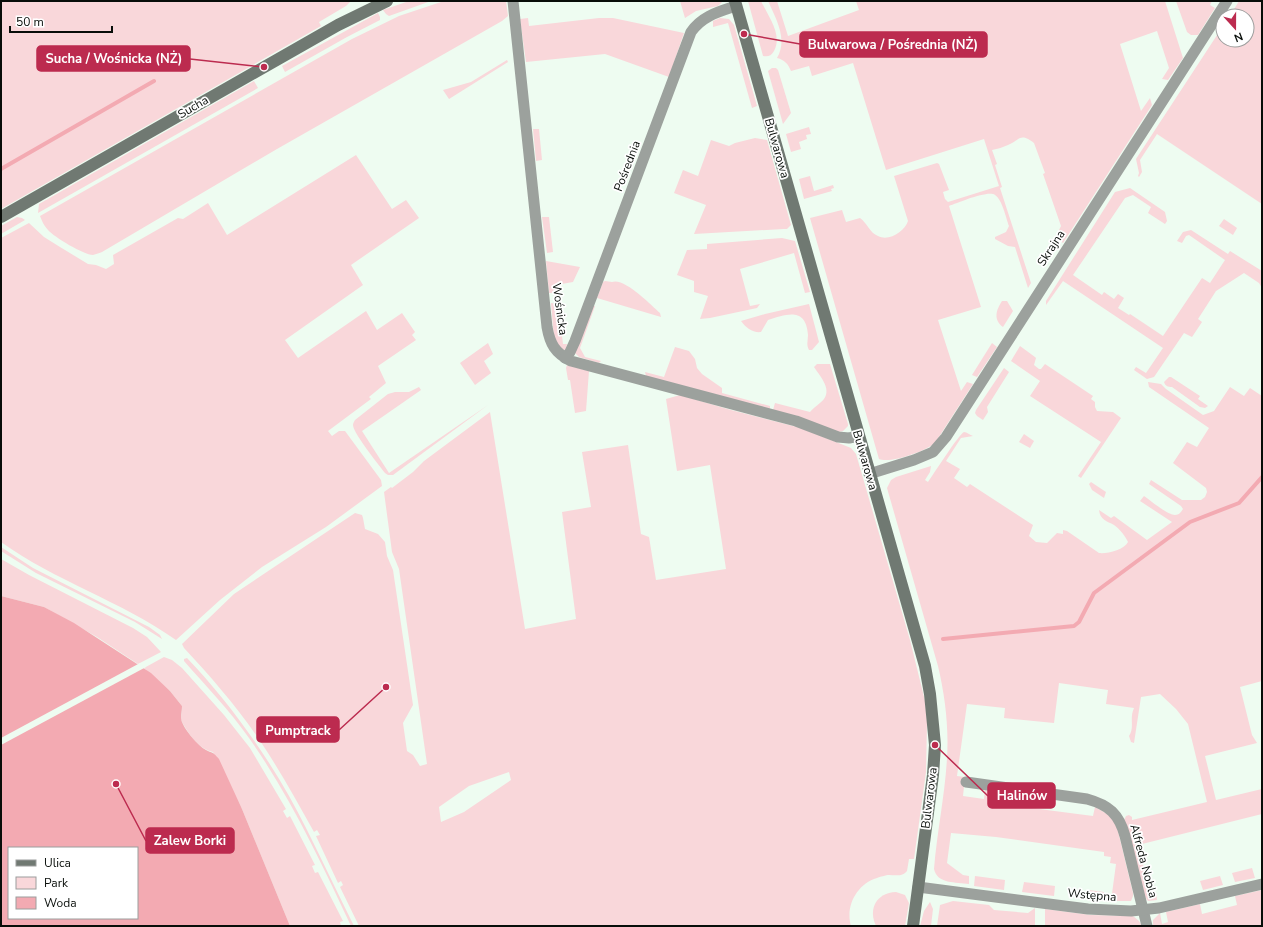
<svg xmlns="http://www.w3.org/2000/svg" width="1263" height="927" font-family="'Nunito Sans',sans-serif">
<rect width="100%" height="100%" fill="#eefcf1"/>
<g fill="#f9d7da" fill-rule="evenodd">
<path d="M1,1H351L346,6L319,22L321,26L1,209Z"/>
<path d="M409,1H431L389,16L386,14L383,10Z"/>
<path d="M444,1H506L508,16L502,21L277,149L102,252C100,253 96,254 93,255C84,255 54,237 48,230C44,226 42,221 40,216L352,39L399,16Z"/>
<path d="M680,1H723L718,6L696,11L685,18Z"/>
<path d="M748,1H761C768,16 783,35 774,51C771,56 768,57 763,56Z"/>
<path d="M768,1H777L788,36L859,10L856,1H1165L1183,58L1168,80L1162,79L1169,68L1157,31L1120,44L1141,111L1150,98L1152,105L1063,243L1059,240L1057,234L1061,226L1043,174L1045,173L1034,143C1020,132 1020,140 1008,145C1003,147 998,149 992,150L997,164L995,165L1002,187L1000,188L1031,283L1028,288L1015,247L1008,246L995,239V237L1006,232L1009,226C1006,218 1002,199 995,195C988,190 958,203 949,206L981,307L938,320L961,391L967,382L973,384L935,443C926,451 890,464 879,459L810,218L842,210L846,222L860,218C867,223 870,233 878,236C889,242 905,231 908,221L894,176L937,163L939,164L949,190L943,192L945,199L948,202L999,186L984,139L886,170L853,63L812,76L809,66L791,71C788,64 785,60 777,58C788,39 776,19 768,1Z"/>
<path d="M1176,1H1212L1210,5L1215,8L1198,35H1191L1187,32Z"/>
<path d="M1239,1H1262V204L1157,134L1140,160L1142,172L1139,177L1138,176L1139,173L1136,159L1223,26V40H1247V16H1230Z"/>
<path d="M378,13L380,17V20L347,37L285,72L282,66Z"/>
<path d="M528,18L529,26L599,18H613L684,33L669,77L605,54L526,62L520,19Z"/>
<path d="M720,18L729,19L734,25L757,106L752,108L728,23L713,27V21Z"/>
<path d="M507,60L508,62L449,99L443,90L471,82Z"/>
<path d="M772,68H776L778,70L791,113L783,124L768,71Z"/>
<path d="M254,81L258,88L38,213L39,204Z"/>
<path d="M809,127L811,134L806,135L807,139L799,142L801,149L791,152L786,134Z"/>
<path d="M533,129H539L542,160L536,161Z"/>
<path d="M755,138L767,140L791,225L787,229H784L694,234L706,205L674,193L683,170L698,176L711,140L729,146L735,143Z"/>
<path d="M356,155L392,209L406,200L419,218L351,265L363,285L285,340L298,358L366,311L377,330L402,313L415,332L412,335L416,340L378,366L386,383L369,397L371,399L328,431L332,436L339,431H345L381,480L382,486L326,527L262,567L220,600L176,640C121,601 55,581 1,542V238L29,223L44,237L60,247L88,264L96,265L106,269L114,264L113,255L178,218L183,219L208,203L227,235Z"/>
<path d="M810,176L814,191L833,185L834,188L831,189L832,191L804,199L799,179Z"/>
<path d="M1130,188L1165,212L1167,221L1165,224L1148,213L1151,207L1133,195L1125,198L1073,275L1102,295L1104,292L1114,299L1118,294L1124,298L1118,308L1129,315L1130,314L1163,336L1202,278L1210,283L1225,260L1189,235L1186,236L1182,243L1177,241L1183,232L1191,230L1228,254L1230,251L1262,271V288L1259,283L1244,273L1216,291L1198,319L1202,322L1192,337L1184,333L1154,377L1147,379L1134,370L1136,367L1146,373L1163,348L1063,281L1046,305V301L1115,192Z"/>
<path d="M17,217L22,218L25,220L1,234V226Z"/>
<path d="M542,217H549L553,252L547,253Z"/>
<path d="M1224,219L1237,228L1233,235L1219,226Z"/>
<path d="M782,238L795,241L810,292L805,293L794,253L740,269L750,306L760,304L757,308L710,318L700,319L708,296L694,292V281L677,275L687,250L707,249V244Z"/>
<path d="M546,261L580,267L573,282L556,285L557,293H549Z"/>
<path d="M605,281L612,282C624,277 651,305 660,313L661,317L597,298L603,282Z"/>
<path d="M1002,301H1007L1013,311L1003,327C993,320 996,310 1002,301Z"/>
<path d="M551,303L558,304L563,344H567L566,349L562,351L554,339Z"/>
<path d="M809,304L819,342L812,350H809C806,345 808,340 808,335C806,307 787,314 768,320L761,332C753,333 746,328 741,321L765,314Z"/>
<path d="M593,306H595L580,348L585,357L601,361L599,363L579,357L575,353Z"/>
<path d="M488,343L493,354L484,361L491,373L475,385L460,363Z"/>
<path d="M992,343L997,347L977,377L972,375Z"/>
<path d="M1020,346L1035,357L1036,358L1034,365L1039,369H1041L1045,364L1093,396L1091,399L1095,402V407L1097,411L1113,412L1121,418L1081,478L1078,476L1101,442L1030,396L1040,381L1011,361Z"/>
<path d="M675,347L689,351L695,359L697,368L702,374L722,388V393L770,406V409L646,376L645,372L664,377Z"/>
<path d="M817,364H830L848,424V426L843,431L839,432L773,410L775,403L810,412C814,407 821,403 824,399C832,388 819,375 814,367Z"/>
<path d="M567,365L589,371L586,411L575,413L570,380H568L566,368Z"/>
<path d="M1004,368L1009,372L987,407L988,412L983,420L977,416L975,413L976,410Z"/>
<path d="M1169,377H1171L1200,396L1198,399L1208,406L1205,408L1200,407L1172,387C1168,387 1165,386 1164,382Z"/>
<path d="M1148,382L1161,384L1166,389L1203,415L1214,411L1230,387L1244,396L1250,388L1262,396V681L1240,687L1252,735L1257,743L1205,756L1216,800L1262,789V814L1138,845L1150,893L1156,892L1157,900L1148,901L1145,897L1124,820L1126,816L1129,815L1132,817V820L1207,802L1188,724L1176,709L1160,694L1141,697L1134,743L1131,742L1129,736C1135,727 1129,719 1134,708L1106,704L1108,690L1059,683L1054,723L1004,718L1005,708L967,704L957,776L965,777L963,796L984,799L985,790L994,792L993,803L1093,816L1095,807L1111,816L1117,827L1133,893V896L1131,901H1111L1116,864L1110,863L1111,857L1104,856V852L996,837L951,833L947,863L963,875L969,876V884C956,882 937,884 934,869C937,832 945,795 947,758C949,727 945,696 938,666L887,488L891,480L896,477L931,466L930,472L925,480L928,482C933,475 959,434 964,432C967,432 970,435 973,436L961,438L946,461L960,469L954,478L967,487L970,484L1033,525L1029,536L1036,542L1047,543L1057,533L1063,534V530L1067,531L1099,553C1107,554 1124,550 1128,542C1126,537 1119,528 1114,525C1107,521 1100,520 1099,510L1111,518L1114,516L1147,540L1172,522L1140,501L1144,496C1151,501 1168,515 1175,515C1179,515 1181,512 1183,509L1181,506L1149,484L1151,480L1182,500H1201L1205,497L1207,492L1206,488L1173,463L1187,442L1197,447L1209,428L1149,387Z"/>
<path d="M419,387L421,390L362,431L389,473L488,405L393,475H388L385,473C379,465 353,433 353,425C353,423 354,422 355,420L388,394L395,392H409Z"/>
<path d="M680,395L731,410L801,428L851,448L856,454L910,640L925,701L927,722L926,772L914,859H909L907,871C902,877 896,875 889,875C886,875 880,877 877,878C857,884 845,906 851,926H359L340,887L343,885L341,881L338,883L316,836L320,835L317,830L314,832C299,805 284,778 268,753C244,715 214,680 184,648L182,644L234,594L355,513L362,515L363,518L365,529L378,534L385,542L387,556L393,570L413,705L403,723L407,751L413,755L420,766L427,764L399,569L392,552L384,492L391,487L392,488L413,472L424,461L490,412L525,629L576,619L562,512L591,507L582,452L628,445L641,534L649,537L656,580L726,569L710,465L677,471L666,399ZM509,772L511,780L464,812L441,822L439,807L469,786Z"/>
<path d="M1024,434L1034,441L1030,448L1019,442Z"/>
<path d="M1091,482L1106,492L1104,498L1092,490L1089,484Z"/>
<path d="M1,547L33,568L149,627L160,635L162,639L135,622L36,573L1,551Z"/>
<path d="M1,559L29,575L133,628L147,637L161,652L138,664L97,637L44,607L1,596Z"/>
<path d="M164,657L172,660L182,668L224,715L250,748L286,809L283,811L287,818L290,816L315,865L312,866L315,873L318,872L343,921L340,922L341,926H290L242,809L213,752C198,749 188,733 181,720L182,706L170,691L144,668Z"/>
<path d="M187,658C234,707 277,769 307,830C323,862 338,894 354,926H351C321,862 290,796 249,738C230,711 206,686 184,661V659Z"/>
<path d="M1252,868L1255,878L1235,882L1232,873Z"/>
<path d="M975,876L1005,880L1004,890L974,886Z"/>
<path d="M1220,876L1223,885L1203,890L1200,881Z"/>
<path d="M1024,882L1055,886L1054,896L1022,892Z"/>
<path d="M1089,890L1104,892L1103,901L1087,900Z"/>
<path d="M1262,890V926H1153V920L1160,913L1162,924L1168,922L1166,912L1200,904L1202,914L1237,905L1235,896Z"/>
<path d="M896,892L905,895L909,903L905,926H876C868,909 876,893 896,892Z"/>
<path d="M953,901L989,905L994,910L1028,913L1035,908V926H937L940,905Z"/>
<path d="M930,902L933,909L931,926H920L924,911Z"/>
<path d="M1045,909L1091,915L1133,916L1139,921L1142,926H1045Z"/>
</g>
<path fill="#f3aab2" fill-rule="evenodd" d="M1,596L44,607L74,623L151,673L170,691L182,706C182,711 180,718 182,722C185,730 198,746 206,750C214,754 212,751 219,759L242,809L290,926H1ZM9,848H137V918H9Z"/>
<path fill="#eefcf1" d="M140,663L146,667L1,745V738Z"/>
<g fill="none" stroke-linecap="round" stroke-linejoin="round">
<g stroke="#f3aab2" stroke-width="4">
<path d="M1,169L154,81"/>
<path d="M943,639L1074,626L1079,622L1094,593L1190,522L1239,503L1262,477"/>
</g>
<g stroke="#9ca19d" stroke-width="11">
<path d="M513,1L547,327C550,344 555,353 571,361L796,421L838,437L849,438L859,436"/>
<path d="M565,358L570,352L575,341L691,32C702,16 718,12 736,6"/>
<path d="M869,474L914,460L933,452L946,437L1227,1"/>
<path d="M966,782L1087,799C1109,805 1119,814 1125,836L1147,926"/>
<path d="M918,887L1088,909L1131,911L1159,908L1262,884"/>
</g>
<g stroke="#707972" stroke-width="12">
<path d="M735,1L925,666L930,694L935,745L933,775L913,926"/>
<path d="M1,217L338,25L387,1"/>
</g>
</g>
<g text-anchor="middle" dominant-baseline="central" stroke-width="3.5" stroke-linejoin="round" paint-order="stroke">
<g font-size="12" fill="#080d09" stroke="#fff">
<text transform="translate(193 107) rotate(-30)">Sucha</text>
<text transform="translate(777 148) rotate(74)">Bulwarowa</text>
<text transform="translate(627 166) rotate(-69)">Pośrednia</text>
<text transform="translate(1051 248) rotate(-57)">Skrajna</text>
<text transform="translate(560 309) rotate(82)">Wośnicka</text>
<text transform="translate(865 460) rotate(74)">Bulwarowa</text>
<text transform="translate(929 798) rotate(-83)">Bulwarowa</text>
<text transform="translate(1144 861) rotate(75)">Alfreda Nobla</text>
<text transform="translate(1092 895) rotate(5)">Wstępna</text>
</g>
</g>
<path fill="none" stroke="#bc2b4f" stroke-width="1.5" d="M744 34L800 44M264 67L190 59M386 687L339 730M935 745L988 796M116 784L146 841"/>
<g fill="#bc2b4f" stroke="#fff" stroke-width="1.5">
<circle cx="744" cy="34" r="4"/>
<circle cx="264" cy="67" r="4"/>
<circle cx="386" cy="687" r="4"/>
<circle cx="935" cy="745" r="4"/>
<circle cx="116" cy="784" r="4"/>
</g>
<g fill="#bc2b4f" stroke="#bc2b4f" stroke-width="1.5">
<rect x="800" y="32" width="187" height="25" rx="4"/>
<rect x="37" y="46" width="153" height="25" rx="4"/>
<rect x="257" y="717" width="82" height="25" rx="4"/>
<rect x="988" y="783" width="67" height="25" rx="4"/>
<rect x="146" y="828" width="88" height="25" rx="4"/>
</g>
<g font-size="13" text-anchor="middle" font-weight="bold" fill="#fff">
<text x="893" y="49">Bulwarowa / Pośrednia (NŻ)</text>
<text x="114" y="63">Sucha / Wośnicka (NŻ)</text>
<text x="298" y="735">Pumptrack</text>
<text x="1022" y="800">Halinów</text>
<text x="190" y="845">Zalew Borki</text>
</g>
<rect width="1263" height="927" fill="none" stroke="#080d09" stroke-width="4"/>
<rect x="8" y="847" width="130" height="72" fill="#ffffff" stroke="#9c9e9d"/>
<rect x="16" y="860" width="20" height="6" fill="#707972" stroke="#9c9e9d"/>
<text x="44" y="867" font-size="12" fill="#080d09">Ulica</text>
<rect x="16" y="877" width="20" height="12" fill="#f9d7da" stroke="#9c9e9d"/>
<text x="44" y="887" font-size="12" fill="#080d09">Park</text>
<rect x="16" y="897" width="20" height="12" fill="#f3aab2" stroke="#9c9e9d"/>
<text x="44" y="907" font-size="12" fill="#080d09">Woda</text>
<g transform="translate(1235 28) rotate(159)"><circle r="19" fill="#ffffff" stroke="#9c9e9d"/>
<path d="M0-3L7 15L0 10L-7 15Z" fill="#bc2b4f"/>
<text y="-6" font-size="11" font-weight="bold" text-anchor="middle" fill="#080d09">N</text>
</g>
<path d="M10 26v6h102v-6" fill="none" stroke="#080d09" stroke-width="2"/>
<text x="16" y="26" font-size="12" fill="#080d09" stroke="#ffffff" stroke-width="3" paint-order="stroke">50 m</text>
</svg>
